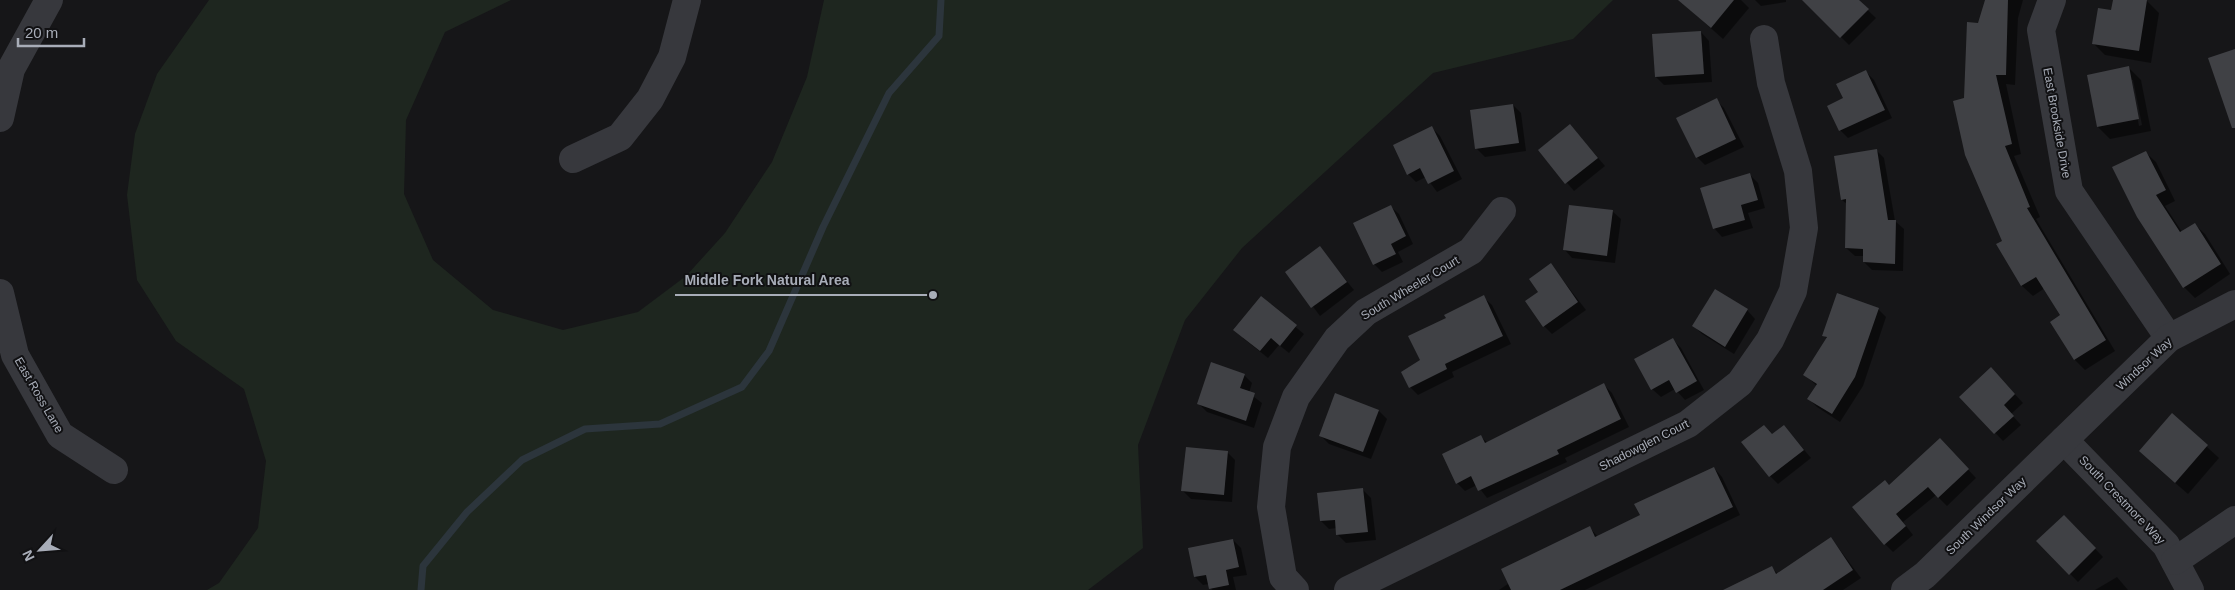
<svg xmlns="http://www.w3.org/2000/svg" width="2235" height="590" font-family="Arial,sans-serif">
<rect width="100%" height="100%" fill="#161618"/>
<path fill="#1e261f" d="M209,0H511L445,32L406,120L404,194L433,260L493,310L563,330L638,312L686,276L725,233L772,162L807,77L824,0H1613L1573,39L1433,73L1242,248L1185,320L1138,445L1143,548L1088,590H207L219,583L258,528L266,461L244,389L176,341L137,280L127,195L135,134L157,74Z"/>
<g fill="#0007" fill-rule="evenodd">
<path d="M1679,0H1741L1749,8L1723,39Z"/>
<path d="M1755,0H1786V2L1761,6Z"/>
<path d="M1817,0H1857L1876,18L1849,45L1811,7Z"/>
<path d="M1987,0H2023L2018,18L2015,85L2006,84L2021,154L2014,156L2040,217L2036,219L2115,351L2085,370L2075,360L2052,322L2062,316L2045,288L2033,296L2022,286L1998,245L2003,241L1965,99L1979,24Z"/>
<path d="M2114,0L2147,1L2159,13L2151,63L2105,55L2093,43L2112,12Z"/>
<path d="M1701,32L1709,41L1712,82L1664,85L1656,77Z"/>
<path d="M2129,68L2141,80L2151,131L2110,139L2098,127L2088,76ZM2131,80H2133L2142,125L2139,126Z"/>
<path d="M1866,72L1874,80L1892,118L1848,138L1840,130L1845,99Z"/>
<path d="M1716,100L1724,108L1744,147L1705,165L1697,157Z"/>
<path d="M1513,105L1521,113L1526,151L1485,157L1477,149Z"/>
<path d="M1570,125L1605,166L1574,191L1539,150Z"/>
<path d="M1432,128L1440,136L1462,179L1437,192L1426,177L1416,182L1408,174Z"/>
<path d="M1876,150L1884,158L1895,221L1904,229L1903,271L1872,270L1864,262V256H1855L1846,248L1848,205L1842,200Z"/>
<path d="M2145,152L2156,162L2175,201L2165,206L2182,232L2194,224L2205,234L2230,274L2195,298L2184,287L2138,216Z"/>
<path d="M1750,175L1758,183L1765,208L1748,213L1753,228L1722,237L1714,228Z"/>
<path d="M1390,206L1399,214L1413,244L1398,252L1403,262L1382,272L1374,264Z"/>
<path d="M1612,211L1621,219L1615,263L1572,258L1564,249Z"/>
<path d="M1320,248L1354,290L1320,316L1287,272Z"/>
<path d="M1551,265L1586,310L1552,334L1544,326L1540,292Z"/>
<path d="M1715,291L1747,310L1755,319L1734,354L1702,334L1694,326Z"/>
<path d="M1483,297L1492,305L1511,344L1452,372L1454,377L1418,395L1410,387L1422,361L1448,319Z"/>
<path d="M1261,298L1304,334L1289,353L1279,345L1268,358L1243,338Z"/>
<path d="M1878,309L1886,317L1863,386L1840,422L1817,407L1809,399L1817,386L1805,375L1827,339L1824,335Z"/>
<path d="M1673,340L1681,348L1704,390L1685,400L1675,389L1661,397L1652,389L1636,360Z"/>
<path d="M1244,375L1252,383L1249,393L1262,403L1254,428L1207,412L1199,404Z"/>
<path d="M1999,377L2023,403L2011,414L2021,425L2003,441L1961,397Z"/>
<path d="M1604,385L1612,393L1629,427L1565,458L1567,462L1487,498L1477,485L1465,491L1457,483L1481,437L1488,443Z"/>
<path d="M1379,411L1387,419L1371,459L1329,444L1321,436Z"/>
<path d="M2172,415L2219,458L2188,494L2152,463Z"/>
<path d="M1784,426L1811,458L1778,484L1770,476L1773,435Z"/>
<path d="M1948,448L1976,478L1947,506L1936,495L1903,522L1913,535L1893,552L1885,544L1890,486Z"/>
<path d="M1227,452L1235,460L1232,502L1191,499L1183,491Z"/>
<path d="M1714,468L1722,477L1740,515L1585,590H1499L1590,528L1598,537L1641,516Z"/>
<path d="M1363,490L1371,498L1376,540L1346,543L1338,535L1337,528L1329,529L1321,521Z"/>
<path d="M2064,516L2103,557L2078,582L2038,541Z"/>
<path d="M1831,538L1861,578L1843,590H1738L1771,567L1778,574Z"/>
<path d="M1233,540L1241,548L1247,575L1233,577L1236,590H1212L1209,584L1203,585L1195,577Z"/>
<path d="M2117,577L2128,590H2095Z"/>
</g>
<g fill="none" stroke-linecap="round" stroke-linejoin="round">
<path stroke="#2c353c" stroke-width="7" d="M421,590L423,566L467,512L522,460L585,429L660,424L742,387L769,351L823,227L889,93L939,36L941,0"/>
</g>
<g fill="#404145">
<path d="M1678,0H1734L1711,28Z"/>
<path d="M1802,0H1859L1869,9L1840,38Z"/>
<path d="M1985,0H2008L2006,75H1996L2012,144L2005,146L2030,207L2027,208L2106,340L2074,360L2050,322L2060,315L2036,277L2021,286L1996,244L2002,241L1965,155L1953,101L1964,98L1967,22L1978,23Z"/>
<path d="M2113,0H2147L2139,51L2092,44L2098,8L2111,10Z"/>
<path d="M1701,31L1704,74L1655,77L1652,34Z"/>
<path d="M2235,49V128H2232L2208,58Z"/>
<path d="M2129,66L2139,119L2097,127L2087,75Z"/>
<path d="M1866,70L1885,110L1839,131L1827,106L1843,98L1836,84Z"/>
<path d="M1717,98L1736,139L1696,158L1676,118Z"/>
<path d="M1513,104L1519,143L1475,149L1470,110Z"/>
<path d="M1570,124L1598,158L1565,184L1538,150Z"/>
<path d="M1432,126L1454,171L1428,184L1420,168L1407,175L1393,145Z"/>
<path d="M1877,149L1888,220H1896L1895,264L1863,262V249L1845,248L1846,199L1841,200L1834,156Z"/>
<path d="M2146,151L2166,190L2156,195L2180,232L2195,223L2221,264L2183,288L2137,217L2112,167Z"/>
<path d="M1750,173L1758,200L1741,205L1745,220L1713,229L1700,188Z"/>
<path d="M1391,205L1406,236L1391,244L1396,254L1373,265L1353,223Z"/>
<path d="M1569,205L1613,210L1607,256L1563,250Z"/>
<path d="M1320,246L1347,282L1311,308L1285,272Z"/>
<path d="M1551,263L1578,302L1543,327L1525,301L1538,292L1529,279Z"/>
<path d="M1715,289L1748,309L1725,347L1692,326Z"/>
<path d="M1837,293L1879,308L1855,377L1832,414L1807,399L1817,384L1803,375L1827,337L1822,336Z"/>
<path d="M1484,295L1503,336L1445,364L1447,369L1409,388L1401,372L1420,360L1408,336L1446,318L1444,315Z"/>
<path d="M1261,296L1297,325L1280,346L1271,338L1260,351L1233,330Z"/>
<path d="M1673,338L1697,381L1676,393L1669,380L1651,390L1634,359Z"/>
<path d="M1211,362L1245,374L1240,388L1255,393L1246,421L1197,404Z"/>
<path d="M1991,367L2015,394L2004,405L2014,416L1994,434L1959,397Z"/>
<path d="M1604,383L1621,419L1557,450L1559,454L1478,491L1471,476L1456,484L1442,454L1481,435L1485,443Z"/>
<path d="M1335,393L1379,410L1363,452L1319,436Z"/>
<path d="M2172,413L2208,445L2175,483L2139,451Z"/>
<path d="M1764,425L1772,434L1784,425L1804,450L1769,477L1741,442Z"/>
<path d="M1940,438L1969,469L1938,498L1928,487L1896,514L1906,526L1884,545L1852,507L1885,480L1889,485Z"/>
<path d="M1186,447L1228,451L1224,495L1181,491Z"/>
<path d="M1714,467L1733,507L1560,590H1511L1501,569L1590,526L1595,537L1640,515L1634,504Z"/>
<path d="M1363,488L1368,532L1336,535L1335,520L1320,521L1317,493Z"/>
<path d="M2064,515L2096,548L2069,575L2036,541Z"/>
<path d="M1831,537L1853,570L1823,590H1723L1772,566L1776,574Z"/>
<path d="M1233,539L1239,567L1226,570L1229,585L1209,589L1206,575L1194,577L1188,548Z"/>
</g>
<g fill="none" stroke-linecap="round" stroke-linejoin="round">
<g stroke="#37383d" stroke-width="28">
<path d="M2052,0L2041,30L2069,191L2169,338"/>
<path d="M0,118L11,69L49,0"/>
<path d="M573,159L620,137L650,99L672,57L687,0"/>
<path d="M0,293L15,355L60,435L114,470"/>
<path d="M2064,440L2166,545L2190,590"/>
<path d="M2175,561L2235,520"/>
<path d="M1295,590L1283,577L1271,507L1277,447L1296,397L1337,339L1366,312L1471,251L1502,211"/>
<path d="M1348,590L1688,424L1740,383L1770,340L1793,291L1804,228L1798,171L1771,83L1764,39"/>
<path d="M1905,590L1925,575L2169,338L2235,304"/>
</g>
</g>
<g text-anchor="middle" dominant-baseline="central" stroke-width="4" stroke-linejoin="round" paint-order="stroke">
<g font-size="12" fill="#a8adb8" stroke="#111113">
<text transform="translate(2057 123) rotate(80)">East Brookside Drive</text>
<text transform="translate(1410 288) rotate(-31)">South Wheeler Court</text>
<text transform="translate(2144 364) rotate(-43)">Windsor Way</text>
<text transform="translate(39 395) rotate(60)">East Ross Lane</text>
<text transform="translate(1644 445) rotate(-27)">Shadowglen Court</text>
<text transform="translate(2122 500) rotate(46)">South Crestmore Way</text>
<text transform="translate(1986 516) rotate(-44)">South Windsor Way</text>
</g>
</g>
<path fill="none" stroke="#a8adb8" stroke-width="2" d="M933 295L860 295H675"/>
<circle fill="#a8adb8" stroke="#111113" stroke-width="2" cx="933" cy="295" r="5"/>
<g font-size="14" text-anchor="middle" font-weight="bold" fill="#a8adb8" stroke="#111113" stroke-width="4" stroke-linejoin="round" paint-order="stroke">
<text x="767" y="285">Middle Fork Natural Area</text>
</g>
<g transform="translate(40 550) rotate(244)" stroke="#111113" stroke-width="4" paint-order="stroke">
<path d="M0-4L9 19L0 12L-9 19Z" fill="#a8adb8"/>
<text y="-8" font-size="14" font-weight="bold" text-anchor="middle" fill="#a8adb8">N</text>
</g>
<path d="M18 38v8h66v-8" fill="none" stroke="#a8adb8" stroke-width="2.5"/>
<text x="25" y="38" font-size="15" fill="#a8adb8" stroke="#111113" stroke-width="4" paint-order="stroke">20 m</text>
</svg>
